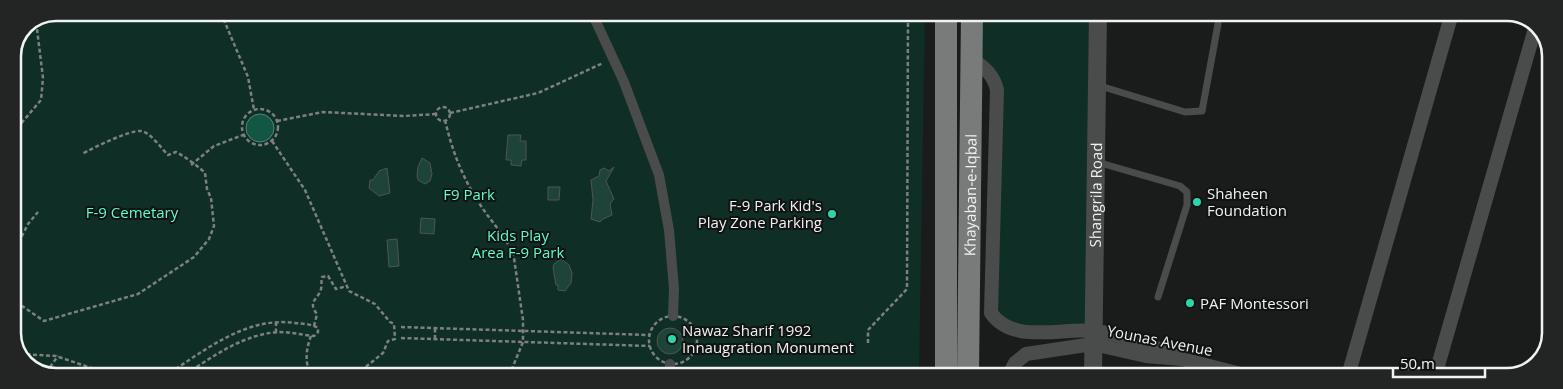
<svg xmlns="http://www.w3.org/2000/svg" width="1563" height="389" font-family="'Open Sans',sans-serif">
<rect width="100%" height="100%" fill="#191c1b"/>
<g fill="#0f2e25">
<path d="M56,13H925L919,376H47L23,362L13,338V56L25,25Z"/>
<path d="M972,13H1098L1094,331L1041,333L997,322V90L984,67Z"/>
</g>
<circle fill="#135644" stroke="#558578" cx="260" cy="128" r="14"/>
<g fill="#1e4338" stroke="#505453">
<path d="M508,135H521L520,141H526V160H522L521,166L511,165V160H506Z"/>
<path d="M422,158L430,163L432,174L430,181L425,184L418,180L417,176L418,167Z"/>
<path d="M614,167L606,181L614,199L610,204L612,215L603,219L600,222L591,219L593,200L591,180L599,176L600,170L604,168L609,171Z"/>
<path d="M387,168L390,193L379,196L369,188L370,180H373L379,171Z"/>
<path d="M548,187H560L559,200H548Z"/>
<path d="M421,218L435,219L434,234L420,233Z"/>
<path d="M397,239L399,266L389,267L387,240Z"/>
<path d="M561,259L569,265L572,273L571,283L565,291L558,290V285H556L553,268L554,264Z"/>
<circle cx="670" cy="341" r="13"/>
</g>
<g fill="none" stroke-linecap="round" stroke-linejoin="round">
<g stroke="#7d807f" stroke-width="2.5" stroke-dasharray="4 2.5" stroke-linecap="butt">
<path d="M221,13L248,77L254,110"/>
<circle cx="443" cy="114" r="7"/>
<circle cx="260" cy="127" r="18"/>
<path d="M450,113L538,93L603,63"/>
<path d="M445,120C452,151 463,179 481,206C492,223 508,238 514,258L523,320V342L509,376"/>
<path d="M277,121L323,112L404,116L436,114"/>
<path d="M13,133L41,100L43,78L36,21"/>
<path d="M272,141L305,190L349,291L375,304L390,322L394,324L395,339L388,341L383,353L363,369L362,376"/>
<path d="M191,165L214,146L243,135"/>
<path d="M13,254L28,224L38,212"/>
<path d="M13,288L22,306L44,321L138,294L194,257L209,239L214,226L211,198L207,189L205,173C202,169 181,154 176,152L168,155C161,148 150,132 141,131C129,130 93,148 82,154"/>
<circle cx="673" cy="340" r="24"/>
<path d="M276,322V333"/>
<path d="M314,326L317,314C307,301 318,300 321,289C322,285 321,281 322,277L328,276L336,289L347,286"/>
<path d="M401,327L649,335"/>
<path d="M311,336C306,349 304,364 312,376"/>
<path d="M401,338L650,346"/>
<path d="M435,339V328"/>
<path d="M868,343V330L907,289L908,13"/>
<path d="M28,353L32,367"/>
<path d="M20,354L56,356L115,376"/>
<path d="M50,367L58,356"/>
<path d="M35,369C48,363 66,371 79,376"/>
<path d="M165,376C204,351 246,316 295,323C303,324 312,324 318,328V332L314,336C302,335 291,332 279,332C243,334 212,357 183,376"/>
</g>
<g stroke="#4a4b4b" stroke-width="7">
<path d="M1097,85L1185,112L1202,111L1218,24"/>
<path d="M1097,162L1180,186L1187,192V205L1158,297"/>
</g>
<g stroke="#4a4b4b" stroke-width="10">
<path d="M592,13L624,82L659,175L669,230L674,289L673,316"/>
<path d="M670,376V364"/>
</g>
<g stroke="#4a4b4b" stroke-width="14">
<path d="M972,59C984,67 994,75 997,90L991,313C1013,345 1063,327 1095,331C1126,335 1154,346 1182,359"/>
<path d="M1008,376L1015,363L1026,354L1093,344L1146,356L1182,359L1249,376"/>
<path d="M1348,376L1452,13"/>
<path d="M1435,376L1536,25"/>
</g>
<path stroke="#4a4b4b" stroke-width="18" id="s1" d="M1093,376L1098,13"/>
<g stroke="#787b7a" stroke-width="22">
<path d="M946,376V13"/>
<path id="s2" d="M968,376L972,13"/>
</g>
</g>
<g fill="#2dd5ab" stroke="#101312" stroke-width="2">
<circle cx="1197" cy="202" r="5"/>
<circle cx="832" cy="214" r="5"/>
<circle cx="1190" cy="303" r="5"/>
<circle cx="672" cy="339" r="5"/>
</g>
<g text-anchor="middle" dominant-baseline="central" stroke-width="4" stroke-linejoin="round" paint-order="stroke">
<g font-size="15" fill="#f0f3f2" stroke="#101312" text-anchor="start">
<text x="1207" y="193">Shaheen<tspan x="1207" dy="17">Foundation</tspan></text>
<text x="822" y="205" text-anchor="end">F-9 Park Kid's<tspan x="822" dy="17">Play Zone Parking</tspan></text>
<text x="1200" y="303">PAF Montessori</text>
<text x="682" y="330">Nawaz Sharif 1992<tspan x="682" dy="17">Innaugration Monument</tspan></text>
</g>
<g font-size="15" fill="#5dfed1" stroke="#101312">
<text x="469" y="194">F9 Park</text>
<text x="132" y="212">F-9 Cemetary</text>
<text x="518" y="235">Kids Play<tspan x="518" dy="17">Area F-9 Park</tspan></text>
</g>
<g font-size="15" fill="#f0f3f2" stroke="#101312">
<text stroke="none"><textPath href="#s2" startOffset="181">Khayaban-e-Iqbal</textPath></text>
<text stroke="none"><textPath href="#s1" startOffset="181">Shangrila Road</textPath></text>
<text transform="translate(1160 340) rotate(11)">Younas Avenue</text>
</g>
</g>
<path d="M0 0H1563V389H0ZM56 21H1507A35 35 0 0 1 1542 56V333A35 35 0 0 1 1507 368H56A35 35 0 0 1 21 333V56A35 35 0 0 1 56 21Z" fill="#222524" fill-rule="evenodd"/>
<path fill="none" stroke="#f0f3f2" stroke-width="2.5" d="M56 21H1507A35 35 0 0 1 1542 56V333A35 35 0 0 1 1507 368H56A35 35 0 0 1 21 333V56A35 35 0 0 1 56 21Z"/>
<path d="M1393 369v8h92v-8" fill="none" stroke="#f0f3f2" stroke-width="2.5"/>
<text x="1400" y="369" font-size="15" fill="#f0f3f2" stroke="#101312" stroke-width="4" paint-order="stroke">50 m</text>
</svg>
